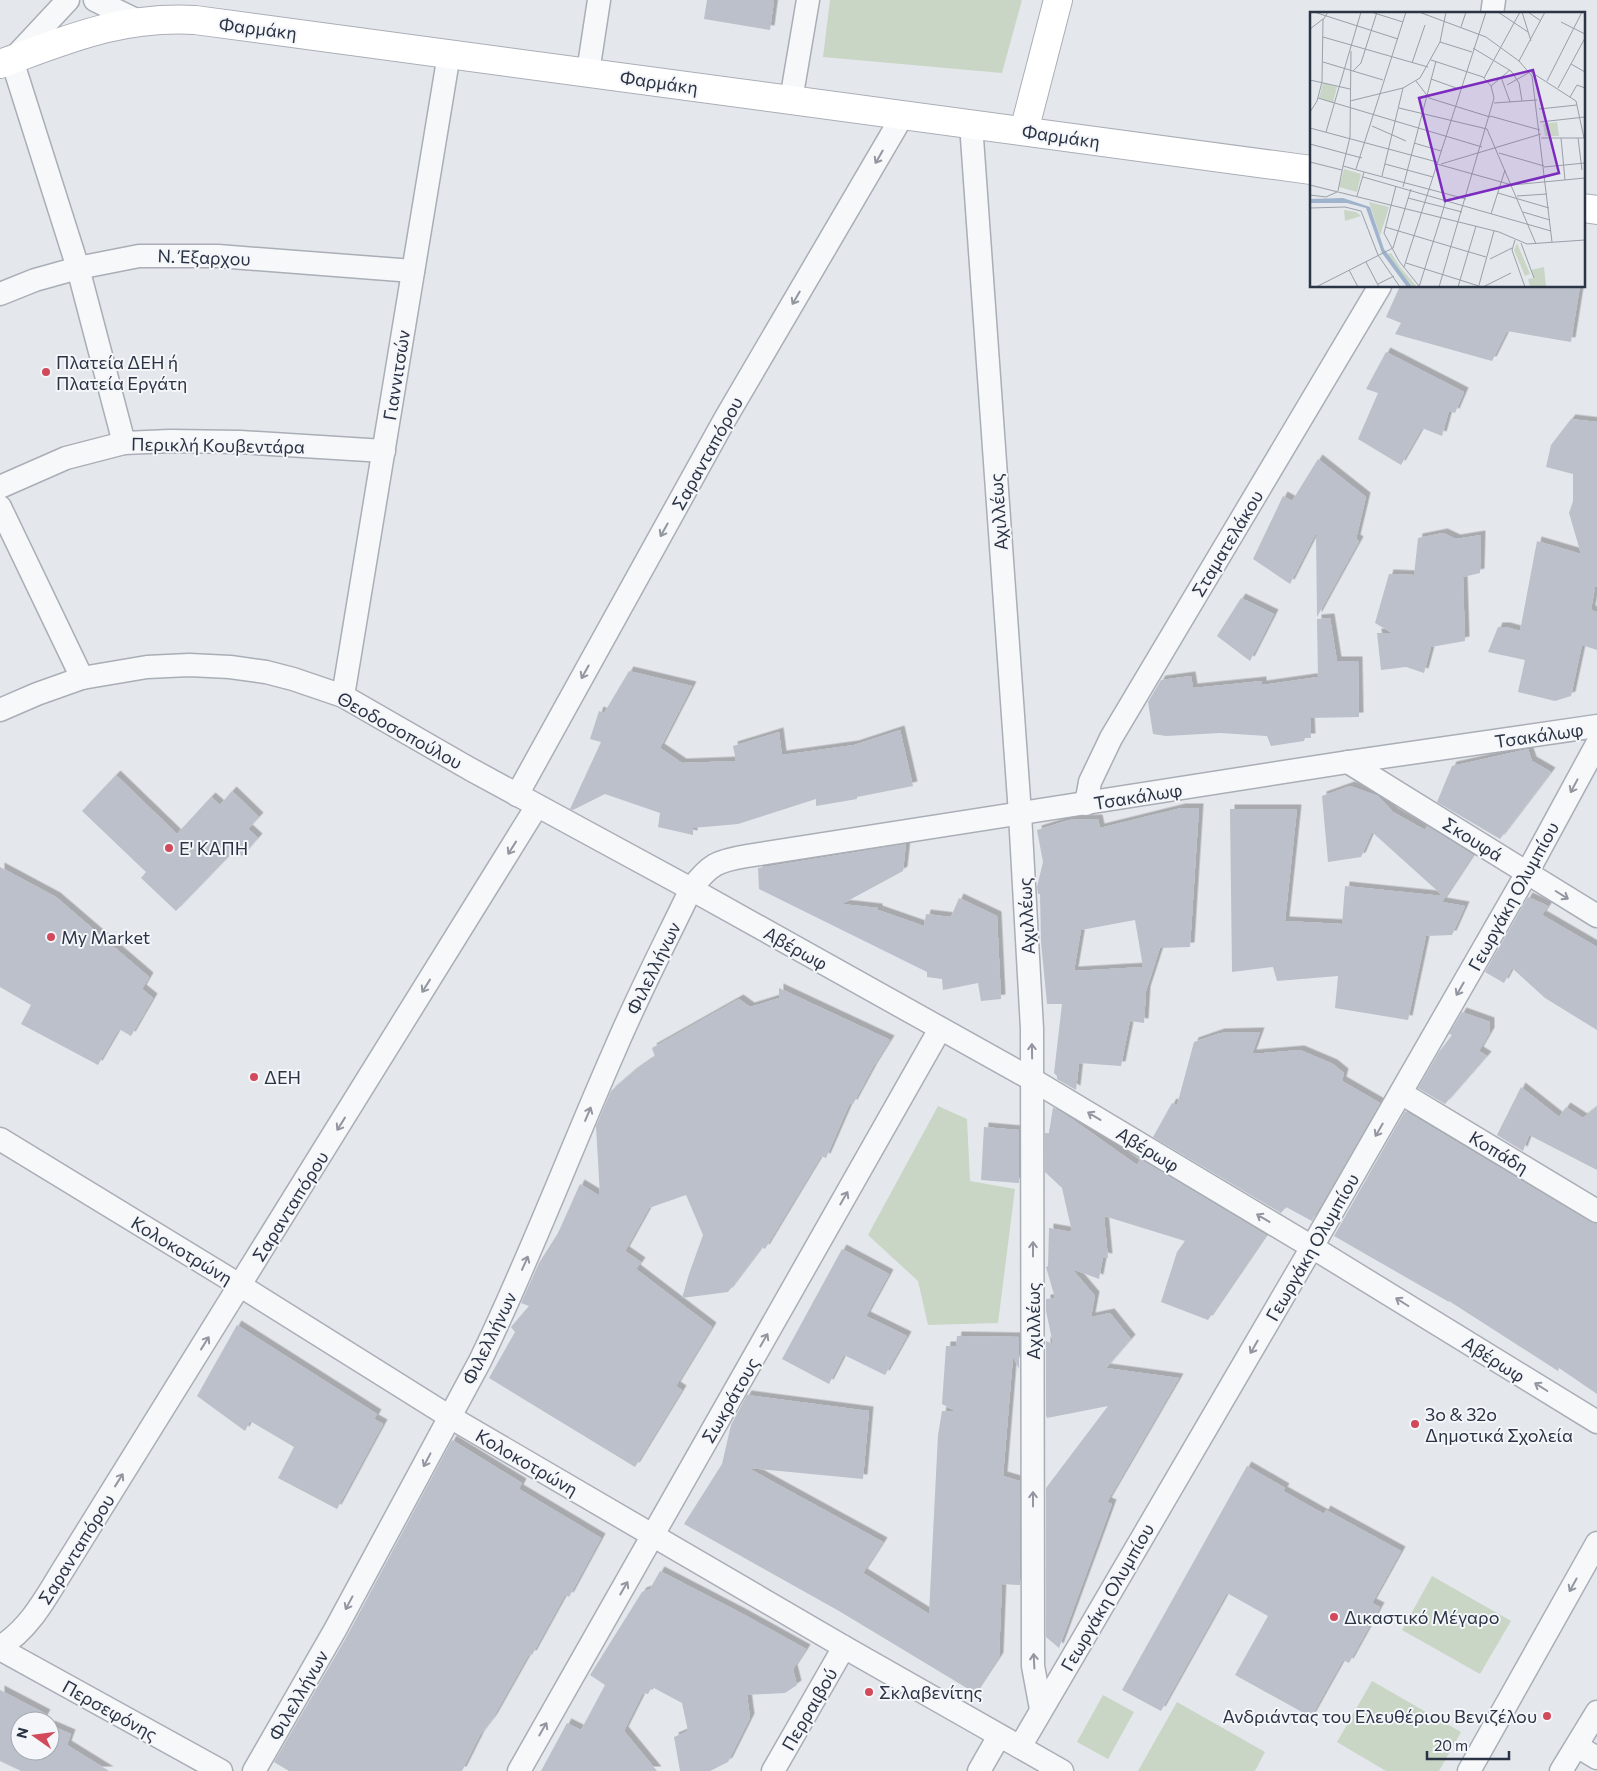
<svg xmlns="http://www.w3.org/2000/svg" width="1597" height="1771" font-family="Commissioner,sans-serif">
<defs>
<filter id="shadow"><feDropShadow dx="4.5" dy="-4.5" stdDeviation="0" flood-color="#0004"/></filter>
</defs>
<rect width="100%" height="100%" fill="#e4e7ec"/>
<g fill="#c9d6c5">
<path d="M830,0H1022L1002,73L823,57Z"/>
<path d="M938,1106L967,1119L970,1181L1015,1189L998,1323L928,1325L918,1281L868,1235Z"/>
<path d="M1432,1576L1511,1621L1480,1674L1402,1630Z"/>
<path d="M1372,1681L1461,1732L1439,1771H1386L1337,1742Z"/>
<path d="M1103,1695L1134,1712L1108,1759L1077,1742Z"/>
<path d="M1177,1702L1265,1752L1255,1771H1138Z"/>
</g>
<g fill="#bbc0ca" fill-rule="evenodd" filter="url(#shadow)">
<path d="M707,0H774L770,30L704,19Z"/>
<path d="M1400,286H1580L1571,342L1507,331L1492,361L1395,334L1401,323L1386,317Z"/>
<path d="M1386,352L1464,392L1455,413L1449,411L1442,436L1422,428L1401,465L1358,439L1378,393L1366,389Z"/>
<path d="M1571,419L1597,422V587H1595L1591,610L1597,612V650L1582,645L1571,696L1555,701L1518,692L1525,660L1488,652L1498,627H1506L1520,631L1537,541L1581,554L1569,513L1573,501V474L1546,467L1551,445Z"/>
<path d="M1318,459L1366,497L1356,539L1359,541L1317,617L1316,533L1290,584L1253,559L1283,496L1292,501Z"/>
<path d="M1443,533L1456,539L1481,535L1480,573L1463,577L1465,641L1431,647L1424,673L1406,667L1381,670L1377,633H1392L1375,623L1389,574L1414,575L1418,538Z"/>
<path d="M1241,598L1274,614L1250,661L1217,636Z"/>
<path d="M1330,618L1337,661H1358L1359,717L1310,718L1311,738H1305L1304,741L1271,746L1267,736L1220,733L1166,736L1153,734L1148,702L1161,680L1191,676L1193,688L1262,681V685L1318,677L1317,619Z"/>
<path d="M629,671L692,686L660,748L682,763L736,761L733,746L779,732L782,755L854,745L900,730L913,786L857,797V799L816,806V799L738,824L693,828V835L658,827L660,813L605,794L573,810L570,809L601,742L590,739L599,711L604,713Z"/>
<path d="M1528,749L1532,761L1551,772L1500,839L1437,802L1452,766Z"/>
<path d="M116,775L177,834L211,797L220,805L232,791L259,817L248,829L258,838L242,856L235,850L176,911L141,878L146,872L82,811Z"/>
<path d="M1350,786L1378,796L1393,812L1425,830L1427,826L1473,855L1442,902L1465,906L1452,935L1426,936L1408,1020L1335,1008L1338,976L1277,981L1273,967L1232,972L1230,809H1297L1285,921L1342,924L1345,886L1443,896L1372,832L1361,857L1328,862L1322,796Z"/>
<path d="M1181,808H1199L1190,947L1160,948L1146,991L1144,1023L1130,1021L1121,1066L1079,1063L1076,1090L1057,1079V1076L1054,1073L1062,1004H1047L1041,942L1040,894H1038L1037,887L1043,862L1037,830L1069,820L1098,819L1100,828ZM1135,920L1143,967L1074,971L1081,930Z"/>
<path d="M906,844L903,871L842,904L878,908V910L924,926L926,914L951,917L959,898L997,916L1001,999L981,1001L978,983L943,990L942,979L927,977V972L759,889L758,868Z"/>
<path d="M0,867L56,897L149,977L142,989L153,998L131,1036L119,1029L98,1065L21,1024L31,1005L0,987Z"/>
<path d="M1528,897L1548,906L1542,915L1597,947V1030L1545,998L1512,968L1504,983L1485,972Z"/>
<path d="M779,988L890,1040L873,1067L853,1104L850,1103L826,1158L821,1156L765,1249L762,1247L728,1292L682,1298L689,1274L703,1235L686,1195L649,1208L625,1251L641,1262L636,1269L712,1327L676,1386L682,1390L635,1467L489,1378L515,1332L511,1327L529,1306L521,1303L539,1263L558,1233L580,1184L600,1196L596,1126L611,1091L632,1073L655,1057L652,1048L739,999L750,1007L779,998Z"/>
<path d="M1462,1012L1490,1022V1032L1479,1051L1487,1056L1445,1104L1418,1088L1439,1052L1452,1035L1449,1034Z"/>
<path d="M1260,1032L1252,1054L1300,1050L1333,1064L1344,1073L1342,1081L1380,1103L1312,1221L1286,1207L1281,1213L1153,1137L1172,1103L1177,1105L1194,1042L1220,1033Z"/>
<path d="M1521,1087L1559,1117L1566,1107L1583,1118L1597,1107V1170L1529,1135L1523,1151L1497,1135Z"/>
<path d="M1053,1107L1072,1119L1137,1165L1140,1159L1266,1235L1208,1320L1161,1302L1177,1252L1185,1241L1104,1216L1108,1258L1103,1257L1099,1279L1072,1269L1095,1296L1091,1317L1110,1313L1131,1339L1106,1368L1179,1378L1107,1502L1112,1504L1059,1648L1046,1637V1488L1108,1406L1047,1418L1046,1415V1341L1053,1344L1046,1311V1299L1055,1298L1046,1267L1048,1266L1049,1228L1072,1232L1062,1188L1045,1172V1133H1049Z"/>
<path d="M1405,1111L1590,1222L1597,1224V1394L1559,1368L1558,1371L1449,1301V1302L1334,1236Z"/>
<path d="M984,1127L1019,1130V1183L981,1180Z"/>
<path d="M842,1249L889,1274L866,1316L907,1336L885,1375L844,1355L829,1384L782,1359Z"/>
<path d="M237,1325L377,1414L374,1419L383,1424L337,1509L278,1478L294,1447L250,1421L245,1431L197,1396Z"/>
<path d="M957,1336L1019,1337V1369L1013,1357L1003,1476L1020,1481V1585L1002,1584L999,1657L975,1693L839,1611L684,1524L722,1464L731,1425L747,1395L869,1411L863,1479L748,1468L883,1542L863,1573L929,1614L938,1435L942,1411L957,1412L942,1404L946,1346H956Z"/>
<path d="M452,1440L522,1483L519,1489L601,1538L569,1597L565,1595L532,1655L529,1654L493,1718L480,1735L462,1771H289L274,1762L347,1636Z"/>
<path d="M1247,1466L1285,1488L1283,1491L1324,1514L1326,1510L1401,1551L1372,1603L1380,1607L1349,1663L1343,1660L1311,1717L1235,1675L1268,1616L1227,1593L1161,1711L1122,1690Z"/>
<path d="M660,1571L741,1613L806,1649L793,1669L797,1685L785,1693L747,1695L750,1718L728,1762L710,1771H680L674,1737L688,1731L682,1703L652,1687L648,1694L643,1693L624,1731L657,1771H541L567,1723L581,1730L605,1685L590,1675L642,1592L650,1589Z"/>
<path d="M0,1690L46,1714L42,1721H20V1751H50V1725L71,1734L67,1745L109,1771H21L0,1761Z"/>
</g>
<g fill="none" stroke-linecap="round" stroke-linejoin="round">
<g stroke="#a9aeb7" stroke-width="25">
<g id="street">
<path d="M68,0L12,60L78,268L124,443"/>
<path d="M95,0L138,21"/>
<path d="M1492,14L1494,0"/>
<path d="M588,72L599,0"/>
<path d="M791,100L808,0"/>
<path d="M971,124L1020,814L1032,1029L1033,1666L1041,1709"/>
<path d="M0,294L35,280L78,268L139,256H218L413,271"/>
<path d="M0,487L66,458L124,443L170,441L240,442L384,451"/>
<path d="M0,507L82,678"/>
<path d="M343,696L449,54"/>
<path d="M0,710L37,694L82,678L147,667L189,665L230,667L266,672L293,679L343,696L470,769L691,889L1033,1080L1312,1247L1597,1422"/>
<path d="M1348,762L1597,916"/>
<path d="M517,795L725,419L903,115"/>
<path d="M1086,804L1090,782L1111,738L1380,286"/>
<path d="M1401,1093L1597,1211"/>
<path d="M0,1139L241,1286L450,1417L844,1647L1062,1771"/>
<path d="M0,1647C31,1628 47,1595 66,1565L537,806"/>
<path d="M0,1649L221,1771"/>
<path d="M1577,1746L1597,1758"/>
<path d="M1020,1747L1312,1247L1527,873L1597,744"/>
<path d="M254,1771L335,1630L480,1361C530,1258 570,1151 616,1047C639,993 666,941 691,889C710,864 717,861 747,856L1348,762L1597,726"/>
<path d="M519,1771L940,1029"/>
<path d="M773,1771L844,1647"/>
<path d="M979,1771L999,1736"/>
<path d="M1469,1771L1597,1543"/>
<path d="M1561,1771L1597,1712"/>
</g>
</g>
<g stroke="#a9aeb7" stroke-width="30">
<g id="secondary">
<path d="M0,64C68,39 120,16 195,20L1311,170"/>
<path d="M1024,131L1058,0"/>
<path d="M1583,208L1597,210"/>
</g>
</g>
<use href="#street" stroke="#f7f8fa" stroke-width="22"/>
<use href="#secondary" stroke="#fff" stroke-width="28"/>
</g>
<defs><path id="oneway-shaft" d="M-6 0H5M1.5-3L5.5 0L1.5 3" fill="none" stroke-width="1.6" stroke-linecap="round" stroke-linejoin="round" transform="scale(1.25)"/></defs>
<g stroke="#9196a0">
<use href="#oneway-shaft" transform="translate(879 157) rotate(120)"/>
<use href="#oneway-shaft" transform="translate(796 298) rotate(120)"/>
<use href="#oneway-shaft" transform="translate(664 530) rotate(119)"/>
<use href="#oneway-shaft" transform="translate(585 672) rotate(119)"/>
<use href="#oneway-shaft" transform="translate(1574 786) rotate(118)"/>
<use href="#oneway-shaft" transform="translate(512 848) rotate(122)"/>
<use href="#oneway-shaft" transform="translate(1562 895) rotate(32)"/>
<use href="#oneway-shaft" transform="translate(426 986) rotate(122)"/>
<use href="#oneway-shaft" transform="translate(1460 989) rotate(120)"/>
<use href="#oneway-shaft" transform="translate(1032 1051) rotate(-91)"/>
<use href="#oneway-shaft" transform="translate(588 1114) rotate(-67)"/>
<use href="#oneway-shaft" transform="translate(1094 1116) rotate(-149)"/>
<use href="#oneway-shaft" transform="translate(341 1124) rotate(122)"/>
<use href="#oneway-shaft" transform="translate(1379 1130) rotate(120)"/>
<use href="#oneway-shaft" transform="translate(844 1198) rotate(-60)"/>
<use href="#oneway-shaft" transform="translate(1263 1218) rotate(-149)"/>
<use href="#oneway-shaft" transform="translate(1033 1249) rotate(-90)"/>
<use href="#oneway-shaft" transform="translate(525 1263) rotate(-66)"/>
<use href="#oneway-shaft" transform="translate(1402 1302) rotate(-148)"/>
<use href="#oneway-shaft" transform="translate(764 1340) rotate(-60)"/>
<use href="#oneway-shaft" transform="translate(205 1343) rotate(-58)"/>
<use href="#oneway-shaft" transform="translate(1254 1347) rotate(120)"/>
<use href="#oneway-shaft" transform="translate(1541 1387) rotate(-148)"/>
<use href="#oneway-shaft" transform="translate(427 1460) rotate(118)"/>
<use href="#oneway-shaft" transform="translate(119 1480) rotate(-58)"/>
<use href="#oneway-shaft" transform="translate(1033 1499) rotate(-90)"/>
<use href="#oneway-shaft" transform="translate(1573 1585) rotate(119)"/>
<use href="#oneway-shaft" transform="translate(624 1588) rotate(-60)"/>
<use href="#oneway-shaft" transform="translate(349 1603) rotate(118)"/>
<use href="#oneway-shaft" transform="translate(1034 1661) rotate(-93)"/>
<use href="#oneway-shaft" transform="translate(543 1729) rotate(-60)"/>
</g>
<g fill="#d1495b" stroke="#f4f6f9" stroke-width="2">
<circle cx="46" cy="372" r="5"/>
<circle cx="169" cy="848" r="5"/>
<circle cx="51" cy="937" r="5"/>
<circle cx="254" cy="1077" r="5"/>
<circle cx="1415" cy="1424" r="5"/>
<circle cx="1334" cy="1617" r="5"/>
<circle cx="869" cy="1692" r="5"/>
<circle cx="1547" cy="1716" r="5"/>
</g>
<g text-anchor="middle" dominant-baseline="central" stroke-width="4" stroke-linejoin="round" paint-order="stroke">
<g font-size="18" fill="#2b3445" stroke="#f4f6f9">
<text transform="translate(258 28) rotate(7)">Φαρμάκη</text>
<text transform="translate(659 82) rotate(8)">Φαρμάκη</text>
<text transform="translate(1061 136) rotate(8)">Φαρμάκη</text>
<text transform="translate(204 257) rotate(2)">Ν. Έξαρχου</text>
<text transform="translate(396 375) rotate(-81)">Γιαννιτσών</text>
<text transform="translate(218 445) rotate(1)">Περικλή Κουβεντάρα</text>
<text transform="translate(707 453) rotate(-61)">Σαρανταπόρου</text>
<text transform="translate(998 512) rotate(-94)">Αχιλλέως</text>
<text transform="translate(1227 543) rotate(-59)">Σταματελάκου</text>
<text transform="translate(400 730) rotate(29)">Θεοδοσοπούλου</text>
<text transform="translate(1539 735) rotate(-8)">Τσακάλωφ</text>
<text transform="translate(1138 796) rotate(-9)">Τσακάλωφ</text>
<text transform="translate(1473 839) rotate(32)">Σκουφά</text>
<text transform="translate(1513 896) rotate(-61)">Γεωργάκη Ολυμπίου</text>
<text transform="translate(1026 916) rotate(-93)">Αχιλλέως</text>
<text transform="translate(796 948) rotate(29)">Αβέρωφ</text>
<text transform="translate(653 968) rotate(-64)">Φιλελλήνων</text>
<text transform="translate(1148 1149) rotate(31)">Αβέρωφ</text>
<text transform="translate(1499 1152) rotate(31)">Κοπάδη</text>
<text transform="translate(290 1206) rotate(-58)">Σαρανταπόρου</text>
<text transform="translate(1312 1247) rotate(-60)">Γεωργάκη Ολυμπίου</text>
<text transform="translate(182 1250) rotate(31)">Κολοκοτρώνη</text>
<text transform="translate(1033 1321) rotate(-90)">Αχιλλέως</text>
<text transform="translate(489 1338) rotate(-64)">Φιλελλήνων</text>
<text transform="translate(1494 1359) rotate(32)">Αβέρωφ</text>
<text transform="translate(730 1400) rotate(-60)">Σωκράτους</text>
<text transform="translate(527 1462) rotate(30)">Κολοκοτρώνη</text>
<text transform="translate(76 1549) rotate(-58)">Σαρανταπόρου</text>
<text transform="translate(1107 1597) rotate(-60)">Γεωργάκη Ολυμπίου</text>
<text transform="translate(298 1695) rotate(-60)">Φιλελλήνων</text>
<text transform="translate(809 1709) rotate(-60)">Περραιβού</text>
<text transform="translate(110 1710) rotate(29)">Περσεφόνης</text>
</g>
<g font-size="18" fill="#2b3445" stroke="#f4f6f9" text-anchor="start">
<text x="56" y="362">Πλατεία ΔΕΗ ή<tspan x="56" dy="21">Πλατεία Εργάτη</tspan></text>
<text x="179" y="848">Ε' ΚΑΠΗ</text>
<text x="61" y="937">My Market</text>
<text x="264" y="1077">ΔΕΗ</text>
<text x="1425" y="1414">3ο &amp; 32ο<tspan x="1425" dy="21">Δημοτικά Σχολεία</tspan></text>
<text x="1344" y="1617">Δικαστικό Μέγαρο</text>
<text x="879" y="1692">Σκλαβενίτης</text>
<text x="1537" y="1716" text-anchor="end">Ανδριάντας του Ελευθέριου Βενιζέλου</text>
</g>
</g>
<g transform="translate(1310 12)">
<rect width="275" height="275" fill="#e4e7ec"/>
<path d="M13,71L27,75L23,91L9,86ZM247,110L249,124H235L233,112ZM34,157L51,162L47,180L29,175ZM59,190L79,195L70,224ZM34,198L46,200L51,204L35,209ZM207,231L220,262L215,264L204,238ZM81,241L90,255L107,275H102L83,251L77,242ZM234,255L236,275H220L218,267L224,266L221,258Z" fill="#c9d6c5"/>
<path d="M33,186L60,195L74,237L102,275H97L72,241L56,196L37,191H0V187Z" fill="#9fb4cc"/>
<path fill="none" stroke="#9a9fa9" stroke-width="1" d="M4,0L88,27M61,0L93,10M109,0L176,25L209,49L222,64L242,230M188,0L218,20M212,0L221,29M218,0L231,9M251,10L275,22M151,15L156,0M0,17L13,7M13,25L118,55M130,30L162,40M163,36L201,59L209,71L212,89M121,48L173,65L181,74L184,86L129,275M209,49L235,0M13,50L73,68M102,51L115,13M261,52L275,60M43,59L51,51L67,0M221,60L266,89L274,126M191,65L200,90M174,66L210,0M121,67L149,77M0,68L40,77M106,69L119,86L180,105M237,69L272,0M197,73L220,60M181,74L200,58M248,76L275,26M260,85L267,73L275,76M8,86L172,135M40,89L93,76L110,66L130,30L136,0M184,91L227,88M89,96L177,117M229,97L267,93M0,100L7,89L12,70L13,8L18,0M180,104L230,118M230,110L275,105M62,114L96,129M0,116L127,150M177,117L226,232M16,120L51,0M231,126H275M251,126L255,168M268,126L272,158M104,131L131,139M0,132L52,146M189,141L234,154M0,150L32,158M75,152L123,165M127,152L202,173L275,166M131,152L231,122M33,154L40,125L41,39M234,155L275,151M46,157L96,0M54,160L156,187M72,164L93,76M53,165L241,219M0,173L189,220L217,232L275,228M86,174L74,221L89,249L109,274M93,175L126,49M28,179L33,154L54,160L47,184M188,181L239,196M0,183L16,185L27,180M207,184L237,182M98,186L152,200M0,196L35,195L51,199L68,243L90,275M213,200L240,208M181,202L195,158M131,205L136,188M75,215L176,245M205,228L202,238L215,275M211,231L224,266M180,247L202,236M56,250L69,275M96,251L172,275M94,255L176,0M39,258L48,275M68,272L84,264M169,273L184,219M6,275L83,236L101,177M109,275L131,205M148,275L166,214M173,275L201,261"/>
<path fill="#7b2cbf" fill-opacity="0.15" stroke="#7b2cbf" stroke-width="2.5" d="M223,58L249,161L135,189L109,86Z"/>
<rect width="275" height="275" fill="none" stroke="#2b3445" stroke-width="2.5"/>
</g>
<g transform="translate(35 1736) rotate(284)"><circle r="24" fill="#f4f6f9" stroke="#a4a8b1"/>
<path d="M0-4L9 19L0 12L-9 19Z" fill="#d1495b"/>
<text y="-8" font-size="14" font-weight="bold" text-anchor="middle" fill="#2b3445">N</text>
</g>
<path d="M1427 1751v8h82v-8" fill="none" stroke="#2b3445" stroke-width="2.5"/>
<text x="1434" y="1751" font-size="15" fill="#2b3445" stroke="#f4f6f9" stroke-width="4" paint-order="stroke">20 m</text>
</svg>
